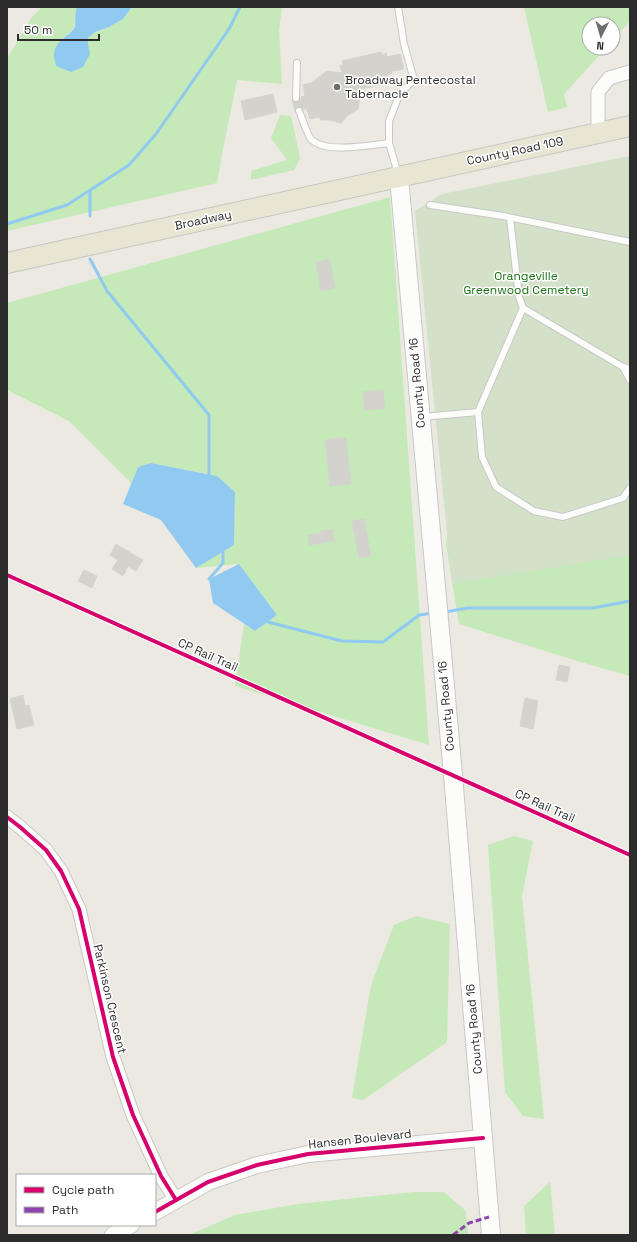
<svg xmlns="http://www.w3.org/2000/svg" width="637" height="1242" font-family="'Space Grotesk',sans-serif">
<rect width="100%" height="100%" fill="#ebe9e2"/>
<g fill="#c5e9b8">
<path d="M42,7H77C71,26 81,27 60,40L88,44L87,38L95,32L109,27L123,19L132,7H282L279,30L282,84L237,80L222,154L217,183L7,231V59L31,18Z"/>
<path d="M524,7H630V21L613,40V24H589V48H606L564,94L567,107L548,112Z"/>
<path d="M280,115L291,116L300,158L294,170L251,180V171L287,160L271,138Z"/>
<path d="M390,197L429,745L235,686L244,624L255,631L277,615L239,564L196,568L234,545L235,492L217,476L209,474L151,463L138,467L131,483L69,421L7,390V303Z"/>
<path d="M459,444L630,465V676L577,661L459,624L446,544Z"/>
<path d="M514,836L533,841L522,896L544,1119L523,1116L505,1092L488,845Z"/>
<path d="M416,916L450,924L447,1042L363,1100L352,1098L371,985L394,925Z"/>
<path d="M550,1182L555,1235H526L524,1206Z"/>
<path d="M414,1192H444L466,1211L468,1235H189L235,1215L298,1204Z"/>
</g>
<path fill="#d3e1c8" d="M630,156V555L452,584L415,211L442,194Z"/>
<g fill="#90caf1">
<path d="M77,7H132L123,19L109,27L95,32L88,38V44L90,54L83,67L71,72L56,66C56,63 53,57 54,54C56,38 72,36 75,26C76,20 74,15 77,7Z"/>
<path d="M151,463L217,476L235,492L234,545L196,568L161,520L123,504L138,467Z"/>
<path d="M239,564L277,615L255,631L213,603L209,579Z"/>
</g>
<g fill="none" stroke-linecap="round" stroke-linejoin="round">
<g stroke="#90caf1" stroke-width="3">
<path d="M90,191V216"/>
<path d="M7,224L67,205L129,165L156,134L229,29L240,7"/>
<path d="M90,259L107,291L209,415V474"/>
<path d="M209,579L223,563V552"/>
<path d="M445,612L468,608H593L630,601"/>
<path d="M268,622L342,641L383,642L419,615L433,613"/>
</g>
</g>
<g fill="#d4d2cd" stroke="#d6d4ce">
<path d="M381,52L382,55L386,53L387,57L400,54L404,69L392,71V73L387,75L389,83L361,89L358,109L347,116L341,123L330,120H321L319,117L310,119L307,109H303L300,107L296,108L295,111L292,100L294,102H298L301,97L305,96L303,85L311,83L327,71L342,73L340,66L343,65L342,61Z"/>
<path d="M273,94L277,112L245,120L241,101Z"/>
<path d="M330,259L335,288L321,291L316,262Z"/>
<path d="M383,390L385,408L365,410L363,392Z"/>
<path d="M346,438L351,484L330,486L325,440Z"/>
<path d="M364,519L371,556L359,558L352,521Z"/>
<path d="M333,529L334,541L309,545L308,535L321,533V531Z"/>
<path d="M116,544L143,560L136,571L128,566L123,576L112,569L118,560L110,555Z"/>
<path d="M84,570L97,576L92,588L78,581Z"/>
<path d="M559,665L570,667L567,682L556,680Z"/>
<path d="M23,695L25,706L29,705L34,725L17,729L10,699Z"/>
<path d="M525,698L538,701L533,729L520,726Z"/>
</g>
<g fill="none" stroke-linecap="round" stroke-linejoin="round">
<g stroke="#c8c8c7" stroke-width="8">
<g id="service">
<path d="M398,7L404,44L414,80L400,93L389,121V143L398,174"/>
<path d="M296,98L297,63"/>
<path d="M299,111C302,117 307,135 311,139C324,154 371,145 389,143"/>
<path d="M430,205L503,216L630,242"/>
<path d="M510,218L519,297L523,308L623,367L630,369"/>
<path d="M523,308L478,412L482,457L496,487L534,511L563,517L623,498L630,488"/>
<path d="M623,367L630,380"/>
<path d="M422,417L478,412"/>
</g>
</g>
<g stroke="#c8c8c7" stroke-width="15">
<g id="minor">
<path d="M598,133V92L609,78L630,72"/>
<path d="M7,817L20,827L46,850L61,871L79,909L113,1057L133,1115L161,1176L176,1200"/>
</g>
</g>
<g stroke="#c8c8c7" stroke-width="18">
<g id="tertiary">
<path d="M155,1212L208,1182L257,1165L308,1154L483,1138"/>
<path d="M113,1235L131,1225"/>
</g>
</g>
<g stroke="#c8c8c7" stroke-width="20">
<path id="secondary" d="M399,177L453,775L491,1235"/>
</g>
<g stroke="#c6c5c2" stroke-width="22">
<path id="primary" d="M7,263L630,126"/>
</g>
<use href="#service" stroke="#fcfcfb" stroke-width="6"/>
<use href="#minor" stroke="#fcfcfb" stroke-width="13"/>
<use href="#tertiary" stroke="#fcfcfb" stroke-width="16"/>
<use href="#secondary" stroke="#fcfcfb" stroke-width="18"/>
<use href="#primary" stroke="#e8e6d3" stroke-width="20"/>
<path stroke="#8e44ad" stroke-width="3" stroke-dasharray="6 3" stroke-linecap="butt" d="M453,1235L469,1223L489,1217"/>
<g stroke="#fff" stroke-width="6">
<g id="cycleway">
<path d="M7,575L630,855"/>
<path d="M7,817L20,827L46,850L61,871L79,909L113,1057L133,1115L161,1176L176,1200"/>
<path d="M155,1212L208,1182L257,1165L308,1154L483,1138"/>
</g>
</g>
<use href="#cycleway" stroke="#d6006c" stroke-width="4"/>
</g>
<circle fill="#6f6e6c" stroke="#fff" stroke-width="1.5" cx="337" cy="87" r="4"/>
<g text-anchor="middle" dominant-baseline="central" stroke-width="3" stroke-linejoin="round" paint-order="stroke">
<g font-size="12" fill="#2c2c2c" stroke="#fff" text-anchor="start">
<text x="345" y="80">Broadway Pentecostal<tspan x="345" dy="14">Tabernacle</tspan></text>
</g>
<g font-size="12" fill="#2c2c2c" stroke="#fff">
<text transform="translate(515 151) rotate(-12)">County Road 109</text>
<text transform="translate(203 220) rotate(-12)">Broadway</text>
<text transform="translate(417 383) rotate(-95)">County Road 16</text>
<text transform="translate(208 655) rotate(24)">CP Rail Trail</text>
<text transform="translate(446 706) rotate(-95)">County Road 16</text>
<text transform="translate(545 806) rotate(24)">CP Rail Trail</text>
<text transform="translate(110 999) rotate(77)">Parkinson Crescent</text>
<text transform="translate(474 1029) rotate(-95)">County Road 16</text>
<text transform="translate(360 1139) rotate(-6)">Hansen Boulevard</text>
</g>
<g font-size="12" fill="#1a7015" stroke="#fff">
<text x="526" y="276">Orangeville<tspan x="526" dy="14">Greenwood Cemetery</tspan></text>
</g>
</g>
<rect width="637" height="1242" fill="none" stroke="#2c2c2c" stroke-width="16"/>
<rect x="16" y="1174" width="140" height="52" fill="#ffffff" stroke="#ababab"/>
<rect x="24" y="1187" width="20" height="6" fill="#d6006c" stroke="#ababab"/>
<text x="52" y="1194" font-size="12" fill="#2c2c2c">Cycle path</text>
<rect x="24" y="1207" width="20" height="6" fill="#8e44ad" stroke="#ababab"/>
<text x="52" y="1214" font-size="12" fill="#2c2c2c">Path</text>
<g transform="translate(601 36) rotate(185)"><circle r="19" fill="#ffffff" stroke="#ababab"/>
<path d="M0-3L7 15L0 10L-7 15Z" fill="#6f6e6c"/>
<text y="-6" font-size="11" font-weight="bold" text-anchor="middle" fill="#2c2c2c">N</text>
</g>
<path d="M18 34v6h81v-6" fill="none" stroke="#2c2c2c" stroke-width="2"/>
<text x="24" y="34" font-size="12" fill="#2c2c2c" stroke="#ffffff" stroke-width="3" paint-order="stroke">50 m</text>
</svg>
